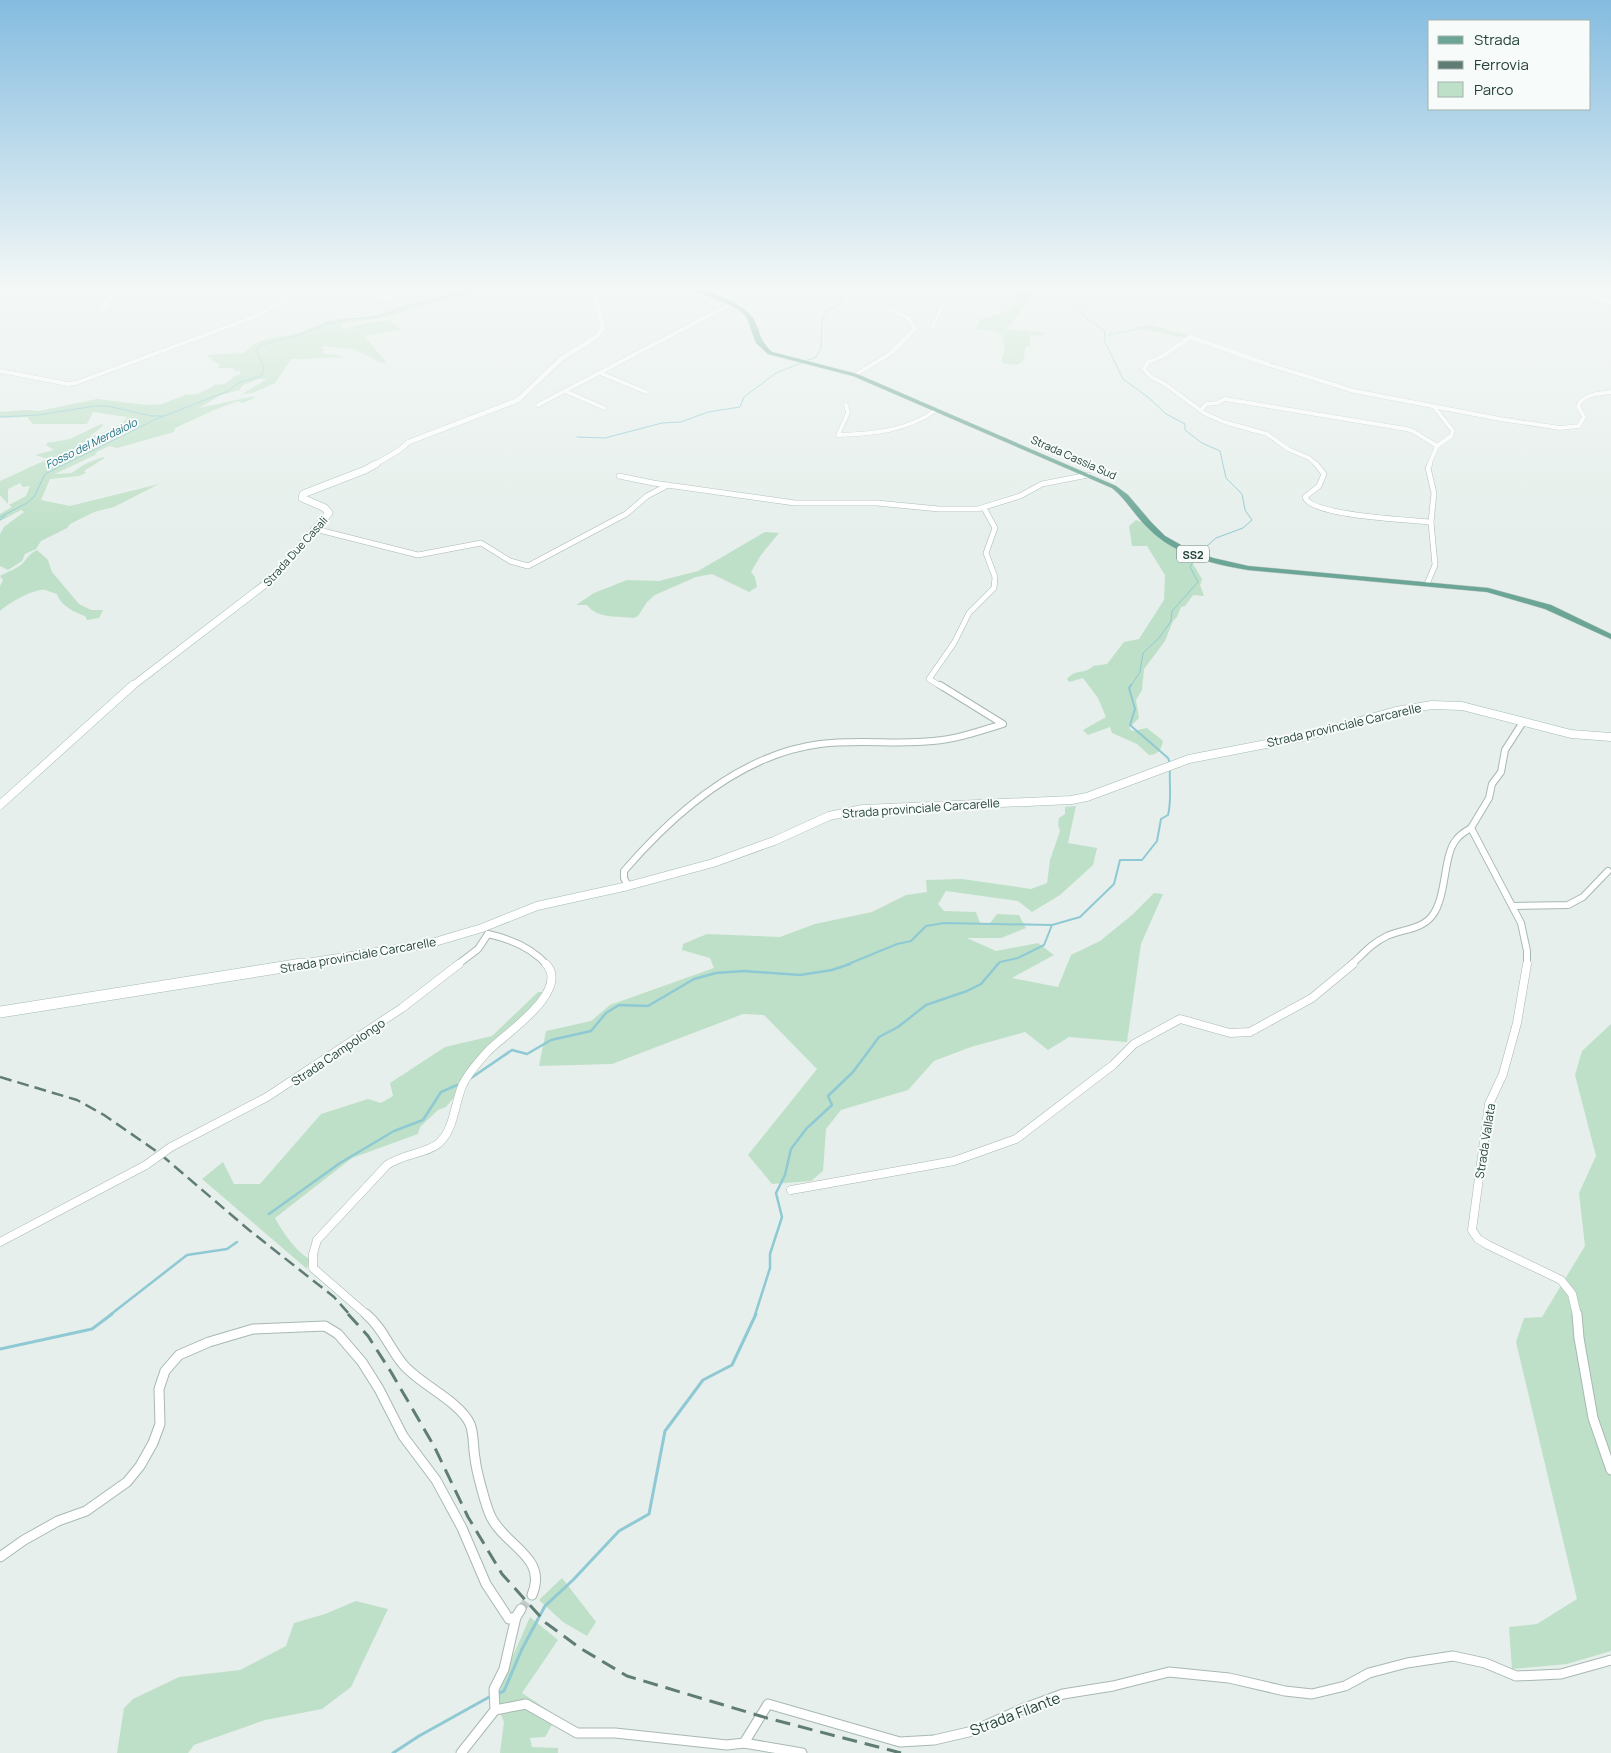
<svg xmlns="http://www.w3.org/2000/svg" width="1611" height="1753" font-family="Manrope,sans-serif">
<rect width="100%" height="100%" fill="#e6efeb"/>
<g fill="#bfe0c8">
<path d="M469,287H492L424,305L387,317L340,324L344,329L365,323L389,320L402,330L364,336L386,362L382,363L353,349L324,346L321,348L325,349L322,353L342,356L340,358C323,356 308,360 291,359L275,383L253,393L242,394L267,379H258L243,385L239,390L221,395L199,408L255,396L253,399L242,403L238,401L214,410L175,428L174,432L117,448L110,446L105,448L95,453L97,454L55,474L72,473C81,465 91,461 103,457L105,458L84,471L86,473L79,476L50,479L41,500L70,506L159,484L114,507L94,512L70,524L67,528L41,541L36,549L25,554L22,561L8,570L0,566V534L4,527L24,512L21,510L0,521V514L12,507L9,505L26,496L30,486L23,487L20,483L8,489V504L0,495V481L48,459L35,455L54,450L46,445L47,443L70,439L101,424L104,425L89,437C98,435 125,425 127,417L93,412L87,424H33L27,417L0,418V412L26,410L39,411L97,399L146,405L162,404L185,395L198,394L212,387L214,385L225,384L235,376L241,374L240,371H234V368H218L220,365L206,355L244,353L254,344L266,339L299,333L331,320L367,317L387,313L406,305L449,295Z"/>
<path d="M1014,287L1031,289C1029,307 1016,315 1007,329L1045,332L1041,336L1030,335V345L1025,348C1025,367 1016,367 1001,362L1005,348L1001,334L988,330H975L981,319L1013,309L1016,300Z"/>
<path d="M1151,325L1187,335L1186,337H1181L1143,329L1108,336L1110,331L1113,333Z"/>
<path d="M1136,520C1146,522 1157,537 1167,543C1176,549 1187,553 1196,557L1193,564L1202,579L1200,585L1204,596L1193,595L1185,606L1181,607L1177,617L1173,621L1165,641L1144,669L1142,690L1136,700L1139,718L1129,728L1132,731L1147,728L1163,741C1161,750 1159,754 1149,755L1137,744L1112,733L1110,727L1088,735L1083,730L1106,717L1098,698L1083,678L1069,682L1067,679C1076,668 1085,675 1093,666L1107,664L1124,642L1139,639L1164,600L1165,575L1147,546H1132L1129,526Z"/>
<path d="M765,532L779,533L761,555L751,572L755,577L757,587L749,592L712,574L696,577L655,595L647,602L638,616L634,618C619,616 597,619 587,605H576L594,593L627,580L659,581L698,571Z"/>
<path d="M37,550L48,560L52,572L79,604L91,610H103L99,618L87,620L85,616C74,612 61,606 57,594C53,593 49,591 45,590C34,588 8,604 0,611V586L3,580L0,576C7,572 16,569 22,564C28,558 29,554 37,550Z"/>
<path d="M1076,806L1068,843L1097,848L1093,865L1060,895L1032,912L1018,901L946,891L938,904L944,911L976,912L980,923H990L997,914L1019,915L1026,928L1001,938H967L996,951L1038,943L1054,955L1012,978L1058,987L1071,955L1100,941L1132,915L1154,893L1163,894L1141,944L1127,1042L1069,1037L1048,1050L1025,1032L971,1047L934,1061L908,1090L841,1110L826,1129L823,1171L811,1181L772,1184L748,1155L817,1069L764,1015L743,1014L612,1064L539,1066L546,1031L591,1021L610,1005L714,968L710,958L682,950L683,944L707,934L780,937L815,924L872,912L906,895L927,892L926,880L962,879L1031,889L1047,883L1050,860L1060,831L1058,825L1059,818L1065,814V807Z"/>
<path d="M538,992H547L520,1021L498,1037L462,1077L455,1096L446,1107L438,1110L420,1127L418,1134L352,1158L275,1218C284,1234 294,1249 309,1259L307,1269L202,1179L223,1162L234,1184H260L321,1114L368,1099L381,1103L393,1096L390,1083L445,1047L492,1036Z"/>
<path d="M1611,1024V1651L1567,1664L1512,1669L1509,1627L1537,1624L1577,1599L1516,1342L1524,1318L1542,1317L1585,1246L1579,1193L1596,1156L1575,1075L1582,1051Z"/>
<path d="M562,1578L596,1622L587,1636L563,1622L539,1600Z"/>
<path d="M356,1601L388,1609L351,1687L322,1709L265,1720L194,1745L188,1753H117L124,1708L133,1699L179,1677L240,1670L286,1646L294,1623L325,1614Z"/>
<path d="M530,1617L558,1640L522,1693L557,1716L545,1737L530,1738L532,1747L558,1748V1753H500L504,1722L496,1703L504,1676Z"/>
</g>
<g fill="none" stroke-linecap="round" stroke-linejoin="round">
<g stroke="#8ec9d4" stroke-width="1">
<path d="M1063,287L1086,318L1105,331L1104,340L1123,379L1149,398L1166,414L1185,424V430L1202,443L1220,451L1226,478L1242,494L1245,510L1252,520L1243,528L1216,538L1198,554"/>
<path d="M0,417L38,415L95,406H108L151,416H163"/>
<path d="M577,437L605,438L662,423L681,422L708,412L740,407L744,397L776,373L816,357L821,348L822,320L828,309L839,305L842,297L865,287"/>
<path d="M0,517L27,503L34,497L45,474L154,420L228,391L238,383L261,376L264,368L256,351L259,346L305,333L326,324L349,319L374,317L421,302L485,287"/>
<path d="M0,520L5,516"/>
<path d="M1130,687L1140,672L1143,653L1159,638L1171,621L1172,611L1198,582L1190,567L1196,557"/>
</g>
<g stroke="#8ec9d4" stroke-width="2">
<path d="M1131,685L1129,688L1135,709L1130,725L1168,758L1170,763"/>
<path d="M846,965L897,944L911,941L926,926L944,923L1051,925"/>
<path d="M997,965L1000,962L1018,958L1044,945L1052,925L1080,917L1114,884L1120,860H1142L1157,841L1161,819L1168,815C1172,800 1169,784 1170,768"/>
</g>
<g stroke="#8ec9d4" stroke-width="2.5">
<path d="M471,1078L512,1050L527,1054L551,1040L591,1031L606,1013L619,1005L648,1006L694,979L716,973L743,971L800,975L832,970L850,964"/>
<path d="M269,1214L340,1163L394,1131L423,1120L441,1092L457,1085"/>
<path d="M110,1315L187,1255L227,1249L237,1242"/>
<path d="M755,1315L770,1268V1254L782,1217L776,1193L785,1175L791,1149L806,1129L832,1105L828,1096L853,1072L879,1037L898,1027L926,1005L967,991L981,984L998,964"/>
</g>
<g stroke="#8ec9d4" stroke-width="3">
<path d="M0,1349L92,1329L112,1314"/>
<path d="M497,1694L504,1691L522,1649L545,1606L573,1580L619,1531L649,1514L665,1431L703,1380L732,1365L756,1314"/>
<path d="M393,1753L419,1736L491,1696"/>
</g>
<path stroke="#bfccc8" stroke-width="9" stroke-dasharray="9 5" stroke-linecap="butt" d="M521,1609L532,1595"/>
<g stroke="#a8b8b2" stroke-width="4.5">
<g id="street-far4">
<path d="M320,287L390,298L406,287"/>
<path d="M1587,295L1611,302"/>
<path d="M102,309L109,306L108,304H102L124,287"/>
<path d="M932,328L951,287"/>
<path d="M0,371L68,384L76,383L259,315L304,287"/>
<path d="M600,373L646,392"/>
<path d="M855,375L891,353L915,329L908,318L886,308"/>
<path d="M565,391L604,408"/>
<path d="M538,405L731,304"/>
<path d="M846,405L848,413L838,435C873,434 907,431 936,410"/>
<path d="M1201,410L1206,404L1217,403L1225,399L1406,429L1413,431L1437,446"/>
<path d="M1317,465L1309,458L1288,449L1267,434L1224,422L1204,413L1165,384L1151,377L1144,369L1148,362L1161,357L1190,337L1270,365L1354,391L1500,419L1560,428L1579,426L1584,417L1578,406C1583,394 1599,394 1611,392"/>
<path d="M1429,465L1437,446L1451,436L1453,431L1434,407"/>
</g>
</g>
<g stroke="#a8b8b2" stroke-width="6">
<g id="street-far3">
<path d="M1316,464L1324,474L1319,486L1305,497C1310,516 1411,520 1431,522"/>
<path d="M619,476L653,483L795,503H877L939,509H978L1020,496L1042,484L1088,475"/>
<path d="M315,529L418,555L481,543L510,561L528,566L626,514L647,496L668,485"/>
<path d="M1427,584L1435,565L1431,522L1434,493L1428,468L1430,464"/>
<path d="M942,687L929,679L954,643L969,613L994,588L995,577L986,553L995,528L984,508"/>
</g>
</g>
<g stroke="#a8b8b2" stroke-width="8">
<g id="street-far2">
<path d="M1523,722L1505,750L1501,772L1492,784L1489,798L1471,828L1521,923L1527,951V965"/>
<path d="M628,886L624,878V871C674,813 741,754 820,744C858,739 896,745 933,741C957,739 980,731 1003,724L940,685"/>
<path d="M1513,906L1568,905L1583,897L1608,871"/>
<path d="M488,934C511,939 532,948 547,965"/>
<path d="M457,965L478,949L488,934"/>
<path d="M1351,965C1363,954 1372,943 1387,936C1402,929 1421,930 1432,916C1447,897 1443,855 1456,840C1459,835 1466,831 1471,828"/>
</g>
</g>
<g stroke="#a8b8b2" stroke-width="9">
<g id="street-far1">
<path d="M1527,964L1517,1023L1503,1074L1489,1104L1472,1230L1478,1239L1488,1245L1561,1280L1572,1294L1577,1315"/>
<path d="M171,1147L267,1097L402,1008L459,964"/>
<path d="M791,1190L954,1161L1016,1139L1113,1065L1134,1044L1180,1019L1230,1033L1250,1032L1312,998L1353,964"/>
<path d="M0,1242L146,1165"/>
<path d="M367,1315L313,1268V1254L317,1240L387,1165C403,1154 428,1153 439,1143C455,1128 454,1104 463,1084C469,1072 479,1061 488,1051C505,1034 571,991 546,964"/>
</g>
</g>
<g stroke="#a8b8b2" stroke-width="11">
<g id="street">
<path d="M366,1314C382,1327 389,1347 402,1363C417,1383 460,1401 470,1424C474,1433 473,1448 475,1458C476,1470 486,1507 491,1517C506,1547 548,1557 532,1595"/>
<path d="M1577,1314L1579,1338L1593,1418L1611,1470"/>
<path d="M0,1557L24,1540L58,1521L86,1511L127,1482L140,1466L153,1443L160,1424L159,1389L165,1371L179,1355L209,1342L253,1329L325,1326L338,1334L362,1362L379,1389L403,1436L436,1480L462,1528L486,1584L509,1619L516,1617"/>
<path d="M495,1710L494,1689L504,1669L516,1617L521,1609"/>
<path d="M744,1743L802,1753"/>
<path d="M461,1753L495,1710L526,1704L577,1733H615L727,1745L744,1743L768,1704L900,1742L934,1740L973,1731L1022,1709L1063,1694L1113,1686L1169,1672L1229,1678L1285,1691L1312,1694L1345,1686L1369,1673L1407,1663L1453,1656L1485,1663L1516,1676L1561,1674L1611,1660"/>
</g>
</g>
<g stroke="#a4bbb3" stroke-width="5.5">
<path id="secondary-far3" d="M374,465L398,451L409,442L518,400L561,359L596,337L603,328L592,287"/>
</g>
<g stroke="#a4bbb3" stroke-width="8">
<path id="secondary-far2" d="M131,687L272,579L329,513L325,508L302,498L303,494L365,470L376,464"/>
</g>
<g stroke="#a4bbb3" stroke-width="9">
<g id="secondary-far1">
<path d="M0,805L133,685"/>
<path d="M294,965L428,944L482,928L537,906L628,886L713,863L774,841L829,816L863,809L1071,800L1087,797L1189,759L1307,736L1396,711L1432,705L1462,706L1571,734L1611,737"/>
</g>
</g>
<g stroke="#a4bbb3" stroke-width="12">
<path id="secondary" d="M0,1012L302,964"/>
</g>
<g stroke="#c2cac8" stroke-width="1">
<path id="primary" d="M686,287C702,287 745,304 753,318C762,334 757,338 772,352L857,374L1116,486L1128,495L1151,522L1165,536L1188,549L1213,558L1248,566L1488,588L1551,605L1611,634V639L1545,609L1487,592L1248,570C1212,564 1175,555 1149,529C1135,516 1127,500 1112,488L853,376L768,354L756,343L747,318L742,312L732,306Z"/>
</g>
<use href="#street-far4" stroke="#fff" stroke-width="4"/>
<use href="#street-far3" stroke="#fff" stroke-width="5"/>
<use href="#street-far2" stroke="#fff" stroke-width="6"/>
<use href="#street-far1" stroke="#fff" stroke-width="8"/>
<use href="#street" stroke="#fff" stroke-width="9"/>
<use href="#secondary-far3" stroke="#fff" stroke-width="5"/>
<use href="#secondary-far2" stroke="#fff" stroke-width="7"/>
<use href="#secondary-far1" stroke="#fff" stroke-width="8"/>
<use href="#secondary" stroke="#fff" stroke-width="11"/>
<use href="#primary" fill="#6aa596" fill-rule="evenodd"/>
<path stroke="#5f7d75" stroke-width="2.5" stroke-dasharray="12 6" stroke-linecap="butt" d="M0,1077L77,1100L104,1115L159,1153L249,1230L334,1297L350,1315"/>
<path stroke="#5f7d75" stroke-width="3" stroke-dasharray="15 8" stroke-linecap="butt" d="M348,1314L368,1336L391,1372L434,1446L468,1517L502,1574L546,1623L580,1648L627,1676L767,1718L901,1753"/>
<g stroke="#a8b8b2" stroke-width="9" stroke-linecap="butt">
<path id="street-bridge" d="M146,1165L171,1147"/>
</g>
<use href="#street-bridge" stroke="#fff" stroke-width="8"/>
</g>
<linearGradient id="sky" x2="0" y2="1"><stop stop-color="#84bce0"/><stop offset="0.54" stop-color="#f4f8f6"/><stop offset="1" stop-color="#f4f8f6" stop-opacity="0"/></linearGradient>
<rect width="1611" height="533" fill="url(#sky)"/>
<g text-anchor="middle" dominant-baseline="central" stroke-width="4" stroke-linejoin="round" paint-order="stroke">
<g font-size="11" font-style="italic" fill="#1c6f80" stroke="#f7fbf9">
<text transform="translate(91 443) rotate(-26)">Fosso del Merdaiolo</text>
</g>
<g font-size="11" fill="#24423a" stroke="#f7fbf9">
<text transform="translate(1074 457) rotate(24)">Strada Cassia Sud</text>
<text transform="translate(295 551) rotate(-48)">Strada Due Casali</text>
</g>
<rect fill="#f7fbf9" stroke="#637a73" stroke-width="1" x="1177" y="545.5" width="32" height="17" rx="4"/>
<g font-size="11" font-weight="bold" fill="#24423a">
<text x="1193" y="554">SS2</text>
</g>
<g font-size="12" fill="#24423a" stroke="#f7fbf9">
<text transform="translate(1344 725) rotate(-13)">Strada provinciale Carcarelle</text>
<text transform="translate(921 808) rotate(-4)">Strada provinciale Carcarelle</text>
<text transform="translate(358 955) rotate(-10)">Strada provinciale Carcarelle</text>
<text transform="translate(338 1052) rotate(-34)">Strada Campolongo</text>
<text transform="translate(1485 1141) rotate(-81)">Strada Vallata</text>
</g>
<g font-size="15" fill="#24423a" stroke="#f7fbf9">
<text transform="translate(1015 1714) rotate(-21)">Strada Filante</text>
</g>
</g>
<rect x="1428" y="20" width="162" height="90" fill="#f7fbf9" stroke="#a3b1ad"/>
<rect x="1438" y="36" width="25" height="8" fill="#6aa596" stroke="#a3b1ad"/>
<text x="1474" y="45" font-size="15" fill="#24423a">Strada</text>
<rect x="1438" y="61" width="25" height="8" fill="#5f7d75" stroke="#a3b1ad"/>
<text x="1474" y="70" font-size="15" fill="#24423a">Ferrovia</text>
<rect x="1438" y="82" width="25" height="15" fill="#bfe0c8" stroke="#a3b1ad"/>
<text x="1474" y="95" font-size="15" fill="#24423a">Parco</text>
</svg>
